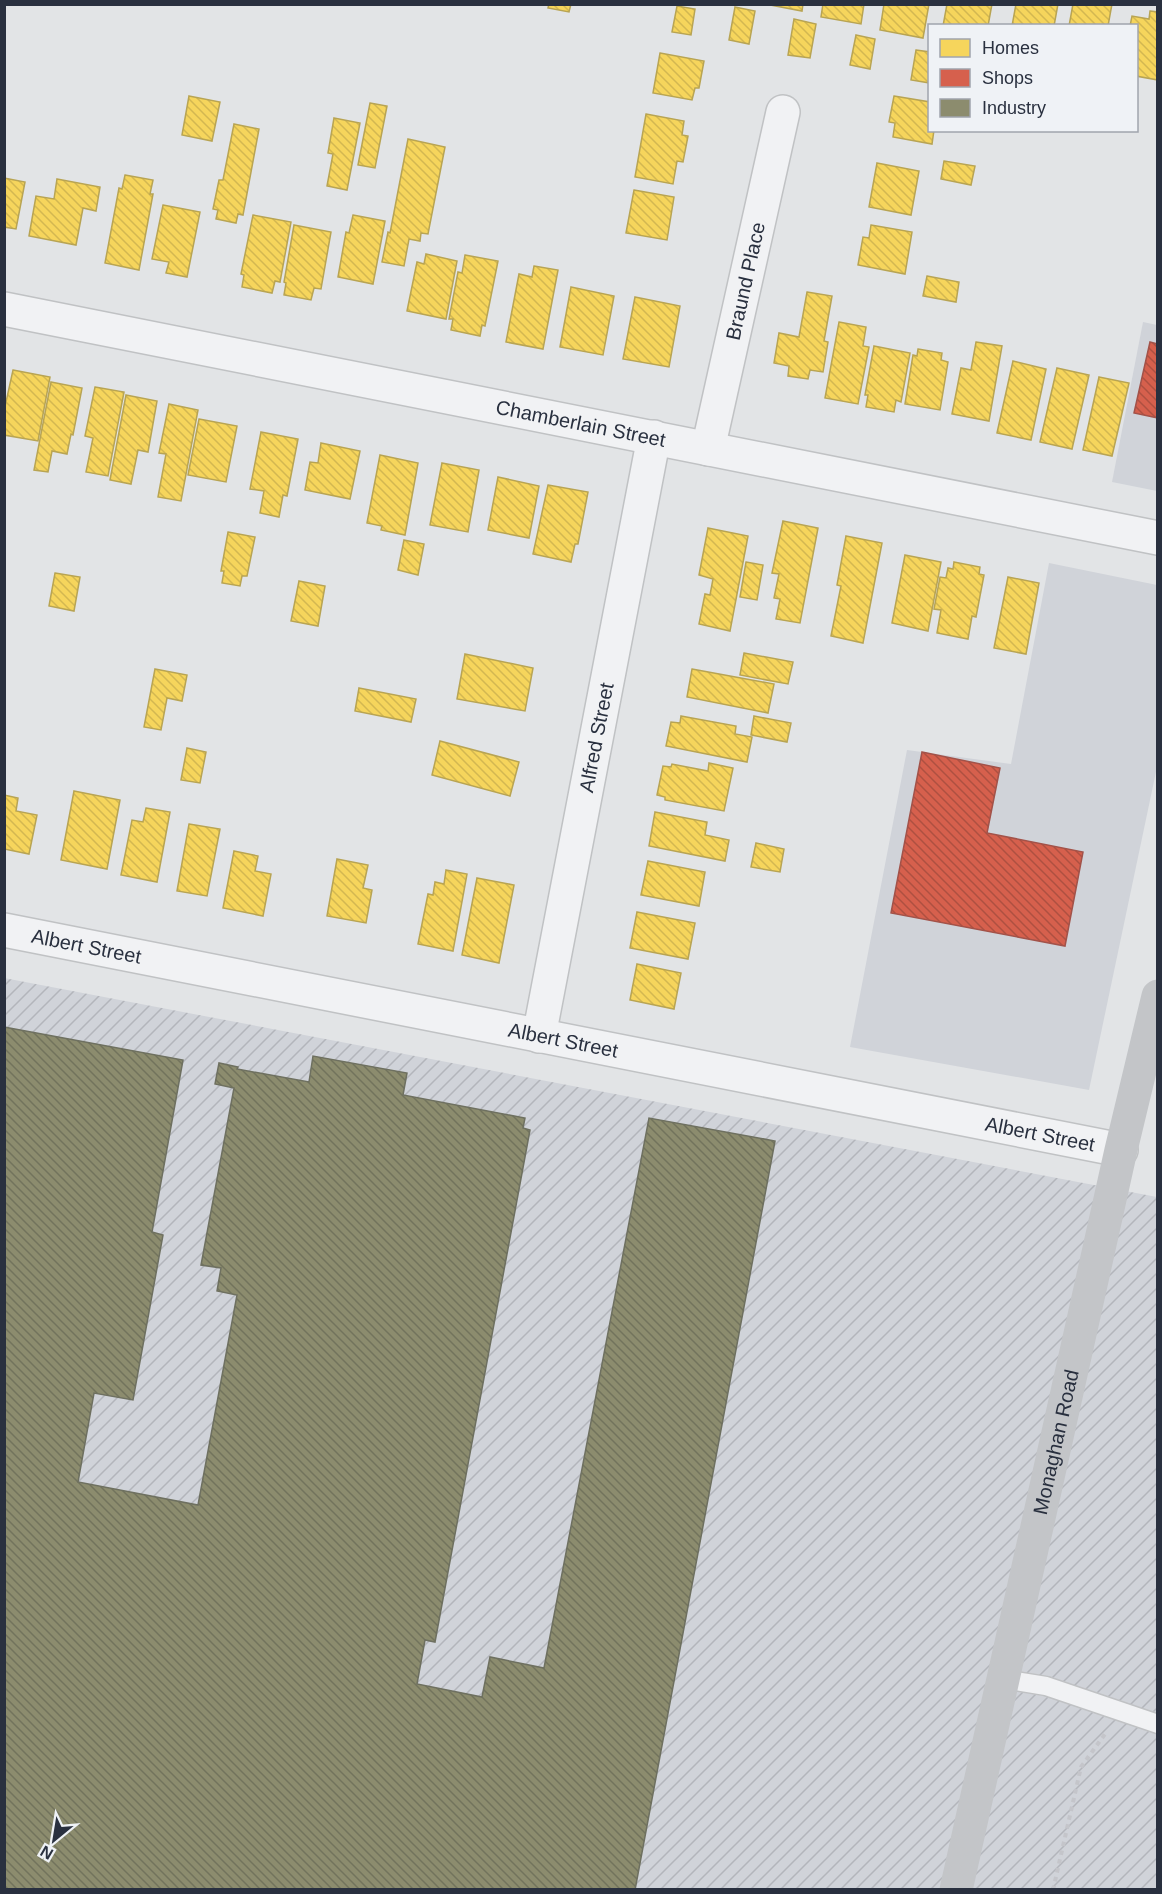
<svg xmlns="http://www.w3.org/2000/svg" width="1162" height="1894" font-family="Arial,sans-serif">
<defs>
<pattern id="industrial-furrows" width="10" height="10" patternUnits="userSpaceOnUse" patternTransform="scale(1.5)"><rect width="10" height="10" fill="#d0d3d9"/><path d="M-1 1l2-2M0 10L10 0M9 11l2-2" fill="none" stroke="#b3b5bb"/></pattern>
<pattern id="homes-back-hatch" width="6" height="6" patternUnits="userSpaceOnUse" patternTransform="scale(1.5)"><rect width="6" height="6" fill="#f6d55c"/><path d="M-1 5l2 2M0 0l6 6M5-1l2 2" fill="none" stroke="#d3b751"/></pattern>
<pattern id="shops-back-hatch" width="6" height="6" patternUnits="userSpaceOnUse" patternTransform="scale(1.5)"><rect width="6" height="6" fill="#d6604d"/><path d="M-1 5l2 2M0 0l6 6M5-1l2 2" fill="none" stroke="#ae5041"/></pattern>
<pattern id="industry-back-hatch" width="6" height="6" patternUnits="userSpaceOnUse" patternTransform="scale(1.5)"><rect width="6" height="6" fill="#8c8c6e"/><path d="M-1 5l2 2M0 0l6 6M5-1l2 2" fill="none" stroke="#72735c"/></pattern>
</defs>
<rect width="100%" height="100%" fill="#e2e4e6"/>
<g fill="#d0d3d9">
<path d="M1143,322L1157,325V491L1112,482Z"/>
<path d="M1049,563L1157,585V767L1089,1090L850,1047L907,750L1011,764Z"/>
</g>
<path fill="url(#industrial-furrows)" d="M4,978L1157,1197V1889H5Z"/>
<g fill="url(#homes-back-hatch)" stroke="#b8a453" stroke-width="1.5">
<path d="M549,4H571L569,12L548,8Z"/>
<path d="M765,4H803L802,11Z"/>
<path d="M823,4H864L861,24L821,17Z"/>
<path d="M884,4H929L923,38L880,30Z"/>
<path d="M947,4H992L988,26H943Z"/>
<path d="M1016,4H1058L1054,26H1012Z"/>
<path d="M1073,4H1112L1108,26H1069Z"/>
<path d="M677,6L695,9L691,35L672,32Z"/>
<path d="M735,7L755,11L749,44L729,40Z"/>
<path d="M1150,11L1158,12V80L1136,76V26H1130L1132,16L1149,19Z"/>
<path d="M794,19L816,24L810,58L788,55Z"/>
<path d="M856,35L875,39L870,69L850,65Z"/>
<path d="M916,50L930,52V83L911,80Z"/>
<path d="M660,53L704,61L699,88H695L692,100L653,93Z"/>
<path d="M189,96L220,102L212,141L182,135Z"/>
<path d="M894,96L930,102V130H934L932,144L893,137L895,123L889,122Z"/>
<path d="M370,103L387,106L375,168L358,165Z"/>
<path d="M646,114L684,121L682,135L688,136L683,162L677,161L673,184L635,177Z"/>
<path d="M334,118L360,123L347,190L327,186L333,154L328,153Z"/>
<path d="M234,124L259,129L243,215L238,214L236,223L216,219L218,210L213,209L219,180H223Z"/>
<path d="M408,139L445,147L428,234L421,233L420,241L409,239L404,266L382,262L388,232L390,233L391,228Z"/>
<path d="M944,161L975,166L971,185L941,179Z"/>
<path d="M877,163L919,171L911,215L869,207Z"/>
<path d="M125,175L153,180L150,194H153L139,270L105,263L119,188L122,189Z"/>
<path d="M4,178L25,182L16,229L4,227Z"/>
<path d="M57,179L100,187L96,211L83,208L76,245L29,236L36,196L54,199Z"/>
<path d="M634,190L674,197L667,240L626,233Z"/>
<path d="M163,205L200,212L187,277L166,273L169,262L152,259Z"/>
<path d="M253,215L291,222L280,282L275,281L272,293L242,287L244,275L241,274Z"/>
<path d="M353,215L385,221L373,284L338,277L346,232L349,233Z"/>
<path d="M294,225L331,232L321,289L314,288L311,300L284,295L286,283L284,282Z"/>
<path d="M871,225L912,232L905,274L858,265L863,237L869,238Z"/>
<path d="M426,254L457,261L446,319L407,311L417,262L424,264Z"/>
<path d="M465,255L498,261L485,326L482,325L480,336L451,330L453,319H449L458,272L462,273Z"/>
<path d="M534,266L558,270L543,349L506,342L519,274L532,277Z"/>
<path d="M927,276L959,282L956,302L923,296Z"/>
<path d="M571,287L614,296L603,355L560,347Z"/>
<path d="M807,292L832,296L824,341L828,342L823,372L810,370L808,379L788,376L789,366L774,363L779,333L799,337Z"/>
<path d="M635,297L680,306L669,367L623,359Z"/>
<path d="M839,322L866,327L863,346L869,347L858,404L825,398Z"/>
<path d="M976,342L1002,346L989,421L952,414L961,368L971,370Z"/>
<path d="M874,346L910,353L901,402L896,400L894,412L866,407L868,395H865Z"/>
<path d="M918,349L942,353L941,360L948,362L940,410L905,404L913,355L917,356Z"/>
<path d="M1013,361L1046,369L1031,440L997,433Z"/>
<path d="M1057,368L1089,375L1072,449L1040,442Z"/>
<path d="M13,370L50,377L38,441L4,435V411Z"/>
<path d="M1099,377L1129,383L1112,456L1083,450Z"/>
<path d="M51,382L82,388L73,435L71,434L67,454L52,451L48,472L34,470Z"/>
<path d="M95,387L124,392L108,476L86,472L93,438L85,436Z"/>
<path d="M126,395L157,401L148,452L138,450L131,484L110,480Z"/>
<path d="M169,404L198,410L181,501L158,497L166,454L159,453Z"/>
<path d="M199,419L237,426L226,482L188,475Z"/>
<path d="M261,432L298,439L287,496L283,495L279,517L260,513L264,491L250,489Z"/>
<path d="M321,443L360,451L350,499L305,490L310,462L318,463Z"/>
<path d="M380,455L418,463L405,535L381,530L382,526L367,523Z"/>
<path d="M442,463L479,470L468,532L430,525Z"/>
<path d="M498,477L539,486L529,538L488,530Z"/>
<path d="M548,485L588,492L578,544H575L571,562L533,554Z"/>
<path d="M783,521L818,528L800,623L776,619L780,599L774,598L779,574L772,573Z"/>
<path d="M708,528L748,536L730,631L699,624L705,594L710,595L713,579L699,575Z"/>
<path d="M228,532L255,537L247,576H242L240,586L222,583L224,571H221Z"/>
<path d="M846,536L882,543L863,643L831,636L841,586L837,585Z"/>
<path d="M404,540L424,544L418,575L398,570Z"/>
<path d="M905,555L941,562L928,631L892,623Z"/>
<path d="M746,562L763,565L757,600L740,597Z"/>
<path d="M954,562L980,567L979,574L984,575L976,617L972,616L968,639L937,633L941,610L934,609L940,577L946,578L948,568L953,569Z"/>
<path d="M55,573L80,577L74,611L49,606Z"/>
<path d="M1008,577L1039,583L1026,654L994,648Z"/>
<path d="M299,581L325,586L318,626L291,621Z"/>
<path d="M744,653L793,662L788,684L740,675Z"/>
<path d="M465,654L533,668L525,711L457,699Z"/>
<path d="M155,669L187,675L182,701L167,698L161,730L144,727Z"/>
<path d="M692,669L774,684L768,713L687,697Z"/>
<path d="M359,688L416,699L411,722L355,711Z"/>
<path d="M681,716L736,726L735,734L752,737L747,762L666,746L671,722L680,723Z"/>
<path d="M754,716L791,723L787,742L751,735Z"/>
<path d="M440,741L519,762L510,796L432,775Z"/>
<path d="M187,748L206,752L200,783L181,780Z"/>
<path d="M709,763L733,768L724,811L665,800V797L657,795L663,766L671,767L672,764L708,771Z"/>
<path d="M74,791L120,800L107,869L61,860Z"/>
<path d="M4,795L18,798L16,811L37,815L29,854L4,849Z"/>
<path d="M146,808L170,812L157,882L121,875L132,820L143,822Z"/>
<path d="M655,812L707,822L705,835L729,840L725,861L649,846Z"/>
<path d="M189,824L220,829L207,896L177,891Z"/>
<path d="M756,843L784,849L780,872L751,867Z"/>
<path d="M234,851L258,856L255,871L271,874L263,916L223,908Z"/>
<path d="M337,859L368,865L363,888L372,890L366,923L327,916Z"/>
<path d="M648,861L705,872L699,906L641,895Z"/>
<path d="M446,870L467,874L453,951L418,944L428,894L433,895L435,882L444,884Z"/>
<path d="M477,878L514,885L499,963L462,955Z"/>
<path d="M637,912L695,923L688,959L630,948Z"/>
<path d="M637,964L681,973L674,1009L630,1000Z"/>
</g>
<g fill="url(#shops-back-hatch)" stroke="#a25249" stroke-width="1.5">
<path d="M1150,342L1158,344V418L1134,413Z"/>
<path d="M922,752L1000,768L987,833L1083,852L1065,946L891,913Z"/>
</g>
<path fill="url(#industry-back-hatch)" stroke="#6e7060" stroke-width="1.5" d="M4,1027L183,1060L152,1232L163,1235L133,1400L94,1393L78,1482L198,1505L237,1295L217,1291L221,1268L201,1265L234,1088L215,1084L219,1063L238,1067L237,1069L309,1082L313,1056L407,1073L403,1095L525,1118L523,1128L530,1130L435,1642L425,1640L417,1684L482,1697L490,1657L544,1668L649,1118L775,1141L635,1890H4Z"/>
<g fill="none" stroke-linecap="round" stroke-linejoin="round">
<g stroke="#c0c2c4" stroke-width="21">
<path id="service" d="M1003,1679L1046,1686L1158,1724"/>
</g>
<g stroke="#c0c2c4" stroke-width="36">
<g id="minor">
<path id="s1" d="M4,309L1158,538"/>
<path id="s2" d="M708,449L783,112"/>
<path id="s3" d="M4,930L1121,1150"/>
<path id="s4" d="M539,1036L654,437"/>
</g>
</g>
<path stroke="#c4c5ca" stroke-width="4" stroke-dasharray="4.5 4.5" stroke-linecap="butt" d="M1053,1890L1081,1767L1105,1734"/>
<use href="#service" stroke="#f1f2f4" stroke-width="18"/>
<use href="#minor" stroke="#f1f2f4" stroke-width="33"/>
<path stroke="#c3c5c8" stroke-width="33" id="s5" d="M956,1890L1121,1150L1158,996"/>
</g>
<g text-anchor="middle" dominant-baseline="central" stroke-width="6" stroke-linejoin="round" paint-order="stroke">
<g font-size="20" fill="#29303f" stroke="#eff2f6">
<text stroke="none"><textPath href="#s2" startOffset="172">Braund Place</textPath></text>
<text stroke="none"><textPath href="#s1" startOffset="588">Chamberlain Street</textPath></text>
<text stroke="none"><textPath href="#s4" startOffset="304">Alfred Street</textPath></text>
<text stroke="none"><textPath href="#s3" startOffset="84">Albert Street</textPath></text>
<text stroke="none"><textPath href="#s3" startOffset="570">Albert Street</textPath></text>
<text stroke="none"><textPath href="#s3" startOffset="1056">Albert Street</textPath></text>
<text stroke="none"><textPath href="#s5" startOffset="459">Monaghan Road</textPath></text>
</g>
</g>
<rect width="1162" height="1894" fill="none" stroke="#29303f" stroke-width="12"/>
<rect x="928" y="24" width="210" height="108" fill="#eff2f6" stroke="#a0a4ad" stroke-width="1.5"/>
<rect x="940" y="39" width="30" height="18" fill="#f6d55c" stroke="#a0a4ad" stroke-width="1.5"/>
<text x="982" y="54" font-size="18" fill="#29303f">Homes</text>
<rect x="940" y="69" width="30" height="18" fill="#d6604d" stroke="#a0a4ad" stroke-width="1.5"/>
<text x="982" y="84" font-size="18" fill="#29303f">Shops</text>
<rect x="940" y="99" width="30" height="18" fill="#8c8c6e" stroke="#a0a4ad" stroke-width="1.5"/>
<text x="982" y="114" font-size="18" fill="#29303f">Industry</text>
<g transform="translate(54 1840) rotate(210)" stroke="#eff2f6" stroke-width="4.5" paint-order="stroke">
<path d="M0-4.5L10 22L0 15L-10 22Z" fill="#29303f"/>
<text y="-9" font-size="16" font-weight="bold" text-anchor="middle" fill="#29303f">N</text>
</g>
</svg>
